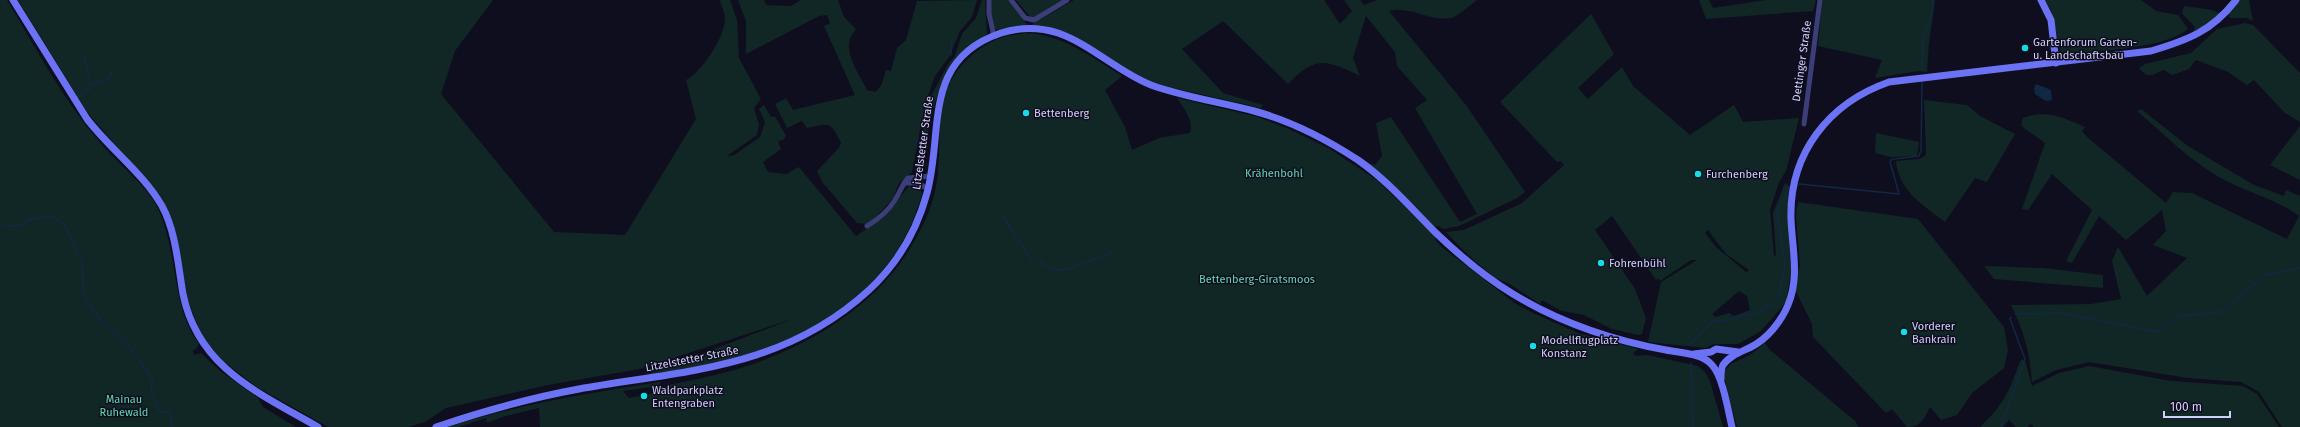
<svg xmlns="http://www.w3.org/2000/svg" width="2300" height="427" font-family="'Fira Sans',sans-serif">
<rect width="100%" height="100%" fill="#0f0e1e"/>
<g fill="#112725" fill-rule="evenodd">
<path d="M0,0H7C36,48 62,98 98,140C113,159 144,184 155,203C179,247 170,306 199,344L196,349L193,350L194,355L201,353L220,371L258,398L263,407L296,427H0Z"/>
<path d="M18,0H493L455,51L441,94L554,232L625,235L696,119L686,80C702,72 725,37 725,18C725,13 721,5 720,0H730L737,20L739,58L761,99L754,108L759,125L757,135L727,156L734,155L760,137L765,122L759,109L764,105L771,117L775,116L786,136L783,140L778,141L781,149L763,162L768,172L786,174L799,167L856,236L883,218L909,186L920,189L922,194C916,214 909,232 898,249C872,292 814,333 768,349C727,363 683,369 641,377L793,319L639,369L548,385L446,408L425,422L409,427H328L257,387L223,361L208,344L200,331L188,301L173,227L163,200L87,112Z"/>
<path d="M738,0H764L766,5L791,6L801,0H838L844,17L856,29C839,48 857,70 867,90L876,92L882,84L886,70L891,71L897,48L906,40L917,1L977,0L972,17L960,31L949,57L935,76L925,104L912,172L899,183L893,198L875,218L865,224L857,223L823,183L817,171L838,149L841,143C831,121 829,123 807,128L802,121L787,128L775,104L786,98L793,110L855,95L824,26L830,23L827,15L819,16L746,54V21Z"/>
<path d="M982,0H985L987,35C935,65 930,116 923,170L915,172L929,100L948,64L955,56L962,34L976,18Z"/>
<path d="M991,0H1008L1027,25L996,30L991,22Z"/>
<path d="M1016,0H1064L1034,18L1030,17Z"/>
<path d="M1074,0H1324L1340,24L1352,11L1344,0H1360L1364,5L1377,0H1477C1470,5 1459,16 1451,18C1429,22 1410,5 1389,11L1466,105L1525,192L1517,198L1459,226L1443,229L1439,226L1433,227L1366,163L1375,165L1382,156L1376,123L1391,117L1460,222L1477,214L1415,108L1427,100L1397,66L1395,52L1366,16L1353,58L1360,76C1326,60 1316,55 1288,84L1223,21L1182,49L1223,93L1263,105L1261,108L1165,86L1146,80L1048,28L1031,25Z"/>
<path d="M1699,0H1709L1713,8L1766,0H1816L1813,11L1706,19Z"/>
<path d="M1822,0H1935L1929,43L1927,72L1919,71L1875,78L1882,60L1818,46Z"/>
<path d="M2045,0H2141L2156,11L2178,15L2188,29C2164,49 2094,52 2064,53L2061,52L2051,10Z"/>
<path d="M2241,0H2249L2253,21L2247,18H2230L2228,15Z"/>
<path d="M2184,6C2194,8 2213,8 2220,14L2207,26L2192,34L2195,27L2182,13Z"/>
<path d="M1591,14L1614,54L1578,88L1588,99L1622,67L1633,86L1690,135L1734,105L1743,122L1799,118L1786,171L1779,182L1770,210L1774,256L1776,255L1773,213L1785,183L1789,186L1788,226L1792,266L1786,302L1761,331L1738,344H1714L1706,348L1648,342L1661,282L1697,260H1691L1660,281L1658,278L1656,280L1612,216L1595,230L1635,289L1646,318L1642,334L1638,335L1612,329L1584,315L1562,311L1542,300L1540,304L1510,284L1495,278L1467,254L1446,232L1464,230L1522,203L1564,165L1561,161L1557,162L1500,102ZM1708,230L1726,254L1749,270L1746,272L1716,247L1705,233ZM1739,291L1747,296L1750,310L1734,316L1729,313L1716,317L1712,314Z"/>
<path d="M2245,23L2253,25L2300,73V122L2285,113L2254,80L2247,85L2228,72L2196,60L2189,69L2172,75L2164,70L2152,75H2146L2139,68L2145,64L2191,53L2217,29Z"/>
<path d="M1025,33C1062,34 1091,57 1122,76L1105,90L1125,127L1132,150L1159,138L1190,133C1194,120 1184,109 1177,98L1258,117L1289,129L1330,149L1378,181L1435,236L1436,241L1443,248L1516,304L1535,314L1578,333L1638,349L1633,353L1636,356L1647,355L1698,366L1705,372L1710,381L1723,427H540L539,408L502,417L487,423L486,418L459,427H447C517,405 588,393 660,382L661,386L623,391L629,398L668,390V385C688,381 708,377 727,372C800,352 878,308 915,240C923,226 930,211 934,196C941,169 938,139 941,111C944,79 971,48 1001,38C1008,35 1017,35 1025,33Z"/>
<path d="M1924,100L1967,105L1980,116L2015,134L1987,182L1975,178L1945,222C1923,205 1899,191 1896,161L1919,159L1925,156L1926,153Z"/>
<path d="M2141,109L2188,146L2254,185L2284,196L2286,190L2300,196V427H2282L2259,392L2241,382L2188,378L2089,362L2056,370L2032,382C2030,353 2024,331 2011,305L2091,304L2121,299L2112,261L2118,247L2147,296L2187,258L2153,245L2166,231L2162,210L2126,240L2099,216L2072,263L2066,261L2092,210L2052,174L2028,210L2022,209L2045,143L2024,128L2021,125L2023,118C2046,109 2064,118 2085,127L2082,131L2087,137L2166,203L2173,192L2192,193L2287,239L2299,216C2275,198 2245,192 2219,177C2189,160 2163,133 2137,111Z"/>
<path d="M2300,126V180L2270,165Z"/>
<path d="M1876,133L1919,142L1917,156L1890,157L1875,153Z"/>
<path d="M1798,202L1918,219L2004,327L2008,350L2004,368L1972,393L1957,415L1941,420L1930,407C1924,419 1921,427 1907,427L1892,409L1886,413L1813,337L1812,324L1794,287L1800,266L1796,214Z"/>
<path d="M1984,266L2043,268L2103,275V288L1994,279Z"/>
<path d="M1765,343L1769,349L1855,421L1859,427H1737L1723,373L1731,364L1750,355Z"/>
<path d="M2023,359L2026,364L2032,386L2059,373L2089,366L2171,381L2243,386L2257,394L2279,427H2034L2031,424L2027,427H2016L2009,420L2003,427H1980C2005,403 2009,392 2020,361Z"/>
</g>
<path fill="#112843" d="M2036,84L2051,90L2052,100L2046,101L2035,94L2034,89Z"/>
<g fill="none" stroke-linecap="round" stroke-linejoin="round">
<g stroke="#112843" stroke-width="1.5">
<path d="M951,55L952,38"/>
<path d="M1922,69L1923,37L1932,14L1933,0"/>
<path d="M91,84L107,80L112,72"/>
<path d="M77,97L91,88L84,56"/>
<path d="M915,144L918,138"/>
<path d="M1894,159L1919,156L1921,151L1922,81"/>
<path d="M1799,184L1899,194L1890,162L1892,159"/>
<path d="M1003,216L1032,261"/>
<path d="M0,223L10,226L21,225L31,219L53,216L66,227L82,264L84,296L101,321L121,338L142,363L153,382C147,398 158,397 159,411L170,413L172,427"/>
<path d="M1038,259C1043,264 1050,269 1057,270C1071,271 1098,257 1112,252"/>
<path d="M2015,314L2062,313L2158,332L2179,316L2221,312L2265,275L2300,268"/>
<path d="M1689,345L1713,321H1728L1760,311L1770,306L1779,298L1785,264L1777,212L1789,187"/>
<path d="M1691,363L1693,427"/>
<path d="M2001,427L2025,359L2010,319L2011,317"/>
</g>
<g stroke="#3c3e79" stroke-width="5">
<path d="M989,0V14L994,36"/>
<path d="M1011,0L1025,18L1034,20L1067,0"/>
<path d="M1804,124L1820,0"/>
<path d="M904,183H918L928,189"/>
<path d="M867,226C879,219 888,211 895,200C900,192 902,185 908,178L931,176"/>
</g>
<g stroke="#6c72f4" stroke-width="7">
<path d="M13,0L87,119C110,149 143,173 162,206C176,232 178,265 183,294C198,368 259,393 318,427"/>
<path d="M2041,0L2051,20L2056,63"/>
<path d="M1694,354L1711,352L1716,349L1738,352"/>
<path d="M1721,379C1721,375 1721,368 1723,365C1729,356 1741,352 1751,347C1767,339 1781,322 1788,305C1800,276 1792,248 1791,219C1789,153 1829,103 1889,82L2151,51C2188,40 2212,31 2236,0"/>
<path d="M436,427C483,411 530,398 579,389C686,370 783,369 869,290C897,264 917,230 927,193C944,131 921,60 1001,33C1020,27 1039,27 1058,33C1092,45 1118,72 1151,85C1184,97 1220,102 1254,111C1291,121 1326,139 1358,160C1387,180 1411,208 1436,233C1460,256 1485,277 1513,294C1561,323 1611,340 1666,350C1680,353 1702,353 1712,365C1723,377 1728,410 1732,427"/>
</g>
</g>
<g fill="#11dee5" stroke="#0f0e1e" stroke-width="1.5">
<circle cx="2025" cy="48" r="4"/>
<circle cx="1026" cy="113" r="4"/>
<circle cx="1698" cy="174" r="4"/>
<circle cx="1601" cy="263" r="4"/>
<circle cx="1904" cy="332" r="4"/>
<circle cx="1533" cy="346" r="4"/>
<circle cx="644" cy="396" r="4"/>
</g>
<g text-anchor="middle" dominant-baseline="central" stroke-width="3" stroke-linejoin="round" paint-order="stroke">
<g font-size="11" fill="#d0cefb" stroke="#0f0e1e" text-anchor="start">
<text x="2033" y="42">Gartenforum Garten-<tspan x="2033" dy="13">u. Landschaftsbau</tspan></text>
<text x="1034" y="113">Bettenberg</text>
<text x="1706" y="174">Furchenberg</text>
<text x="1609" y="263">Fohrenbühl</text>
<text x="1912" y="326">Vorderer<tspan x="1912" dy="13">Bankrain</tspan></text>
<text x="1541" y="340">Modellflugplatz<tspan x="1541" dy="13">Konstanz</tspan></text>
<text x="652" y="390">Waldparkplatz<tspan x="652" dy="13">Entengraben</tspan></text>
</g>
<g font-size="11" fill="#d0cefb" stroke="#0f0e1e">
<text transform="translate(1802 61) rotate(-82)">Dettinger Straße</text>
<text transform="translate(923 143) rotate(-82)">Litzelstetter Straße</text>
<text transform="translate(692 359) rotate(-11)">Litzelstetter Straße</text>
</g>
<g font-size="11" fill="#60d5b0" stroke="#0f0e1e">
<text x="1274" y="173">Krähenbohl</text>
<text x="1257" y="279">Bettenberg-Giratsmoos</text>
<text x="124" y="399">Mainau<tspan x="124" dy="13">Ruhewald</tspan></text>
</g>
</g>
<path d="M2164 411v6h66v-6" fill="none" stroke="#d0cefb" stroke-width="2"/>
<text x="2170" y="411" font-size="12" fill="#d0cefb" stroke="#0f0e1e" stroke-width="3" paint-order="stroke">100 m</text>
</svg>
